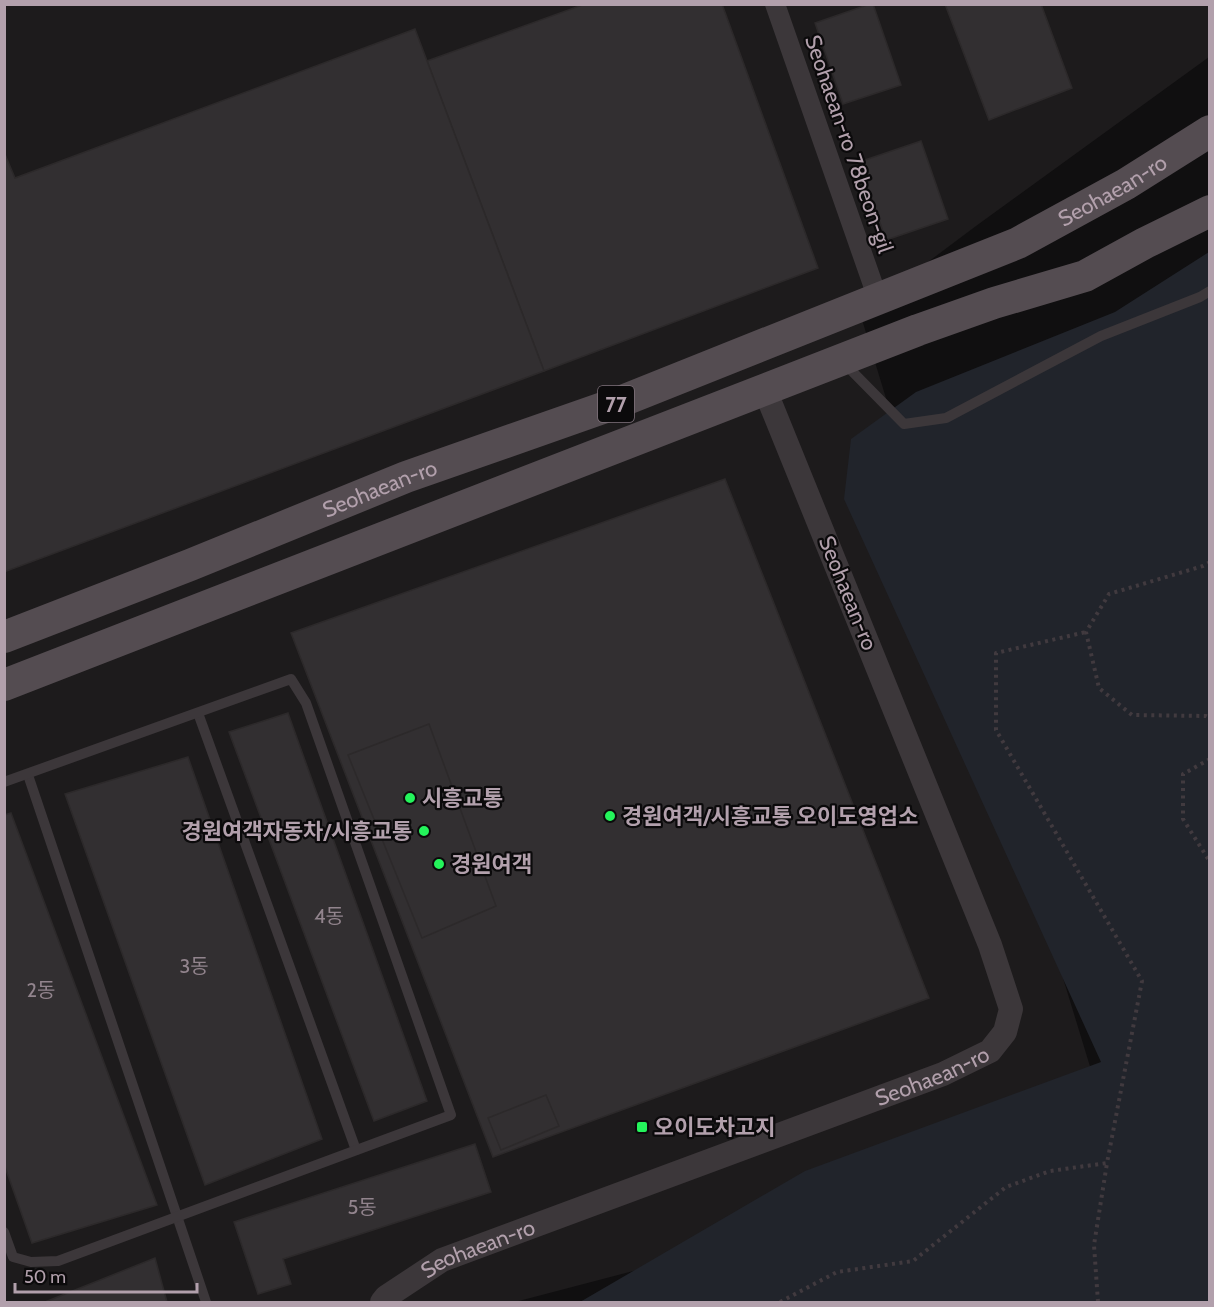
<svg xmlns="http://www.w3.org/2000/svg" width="1214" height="1307" font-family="Cabin,'Noto Sans KR',sans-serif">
<rect width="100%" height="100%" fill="#100f10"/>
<path fill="#1d1b1c" d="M5,5H1209V57L976,226L860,313L1114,1145L515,1302H5Z"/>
<path fill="#21242b" d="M1209,252V1302H580L805,1171L1101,1062L844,499L851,439L916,392L1115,312Z"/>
<g fill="#322f31" stroke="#2c292a" stroke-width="1.5">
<path d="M585,4H722L818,268L544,371L427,61Z"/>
<path d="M870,4H873L901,85L843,104L815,23Z"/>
<path d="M945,4H1041L1072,88L989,120Z"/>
<path d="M415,29L544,371L4,572V152L15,178Z"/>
<path d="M921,141L948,219L886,240L859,162Z"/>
<path d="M725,479L929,998L493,1157L291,633Z"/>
<path d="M288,713L427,1101L374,1121L229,732Z"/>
<path d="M429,724L496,906L422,938L348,755Z"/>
<path d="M188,757L322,1139L205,1185L65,794Z"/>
<path d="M11,813L157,1205L32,1243L4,1164V815Z"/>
<path d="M546,1095L559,1126L501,1150L488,1118Z"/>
<path d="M475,1144L491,1192L283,1259L291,1284L258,1294L234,1222Z"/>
<path d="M155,1258L167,1302H45Z"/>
</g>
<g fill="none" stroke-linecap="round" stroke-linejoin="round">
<g stroke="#413a3f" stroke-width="4" stroke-dasharray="3 4.5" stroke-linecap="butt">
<path d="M1210,562L1203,566L1109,594L1086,632L1099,688L1132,715L1206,716L1210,718"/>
<path d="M1210,759L1183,774V819L1210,862"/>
<path d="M780,1302L837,1272L913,1261L1006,1187L1050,1171L1107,1163L1142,981L996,730V653L1086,632"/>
<path d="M1098,1302L1094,1245L1107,1163"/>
</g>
<g stroke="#3c373a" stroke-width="10">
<path d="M843,362L904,424L946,418L1101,336L1200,297L1210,291"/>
<path d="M198,713L356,1150"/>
<path d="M28,775L206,1302"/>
<path d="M4,782L291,679L306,703L451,1115L58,1261L31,1262L13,1257L4,1232"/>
</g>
<path stroke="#3c373a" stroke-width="20" d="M775,4L878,299"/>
<path stroke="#3c373a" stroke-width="24" id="s1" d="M382,1302L386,1297L442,1260L943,1074L990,1051L1005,1032L1011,1009L990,945L765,390"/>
<g stroke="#544c51" stroke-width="32">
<path id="s2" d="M4,637L190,565L406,477L617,403L1018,243L1126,184L1210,131"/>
<path d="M4,685L918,330L994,303L1085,276L1145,243L1210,211"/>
</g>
</g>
<g fill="#24f35b" stroke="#0b0a0b" stroke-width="2">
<circle cx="410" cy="798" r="6"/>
<circle cx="610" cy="816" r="6"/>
<circle cx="424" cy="831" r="6"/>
<circle cx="439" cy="864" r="6"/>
<rect x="636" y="1121" width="12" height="12" rx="3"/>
</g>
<g text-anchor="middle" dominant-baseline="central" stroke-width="4.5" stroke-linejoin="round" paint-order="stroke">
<g font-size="20" fill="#92848d">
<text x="329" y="916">4동</text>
<text x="194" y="966">3동</text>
<text x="41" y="990">2동</text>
<text x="362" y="1207">5동</text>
</g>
<rect fill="#0b0a0b" stroke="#80737c" stroke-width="1.5" x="598" y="386" width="36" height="36" rx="4.5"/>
<g font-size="21" font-weight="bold" fill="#b2a0ac">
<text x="616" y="404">77</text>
</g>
<g font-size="22" fill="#b2a0ac" stroke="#0b0a0b">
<text transform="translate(849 144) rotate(71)">Seohaean-ro 78beon-gil</text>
<text stroke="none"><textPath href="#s2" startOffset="1196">Seohaean-ro</textPath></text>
<text stroke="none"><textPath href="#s2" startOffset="404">Seohaean-ro</textPath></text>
<text transform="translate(848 593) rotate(68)">Seohaean-ro</text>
<text stroke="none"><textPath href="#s1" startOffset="597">Seohaean-ro</textPath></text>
<text stroke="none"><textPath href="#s1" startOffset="111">Seohaean-ro</textPath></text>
</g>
<g font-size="22" font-weight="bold" fill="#b2a0ac" stroke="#0b0a0b" text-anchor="start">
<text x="422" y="798">시흥교통</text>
<text x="622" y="816">경원여객/시흥교통 오이도영업소</text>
<text x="412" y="831" text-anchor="end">경원여객자동차/시흥교통</text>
<text x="451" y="864">경원여객</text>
<text x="654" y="1127">오이도차고지</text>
</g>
</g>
<rect width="1214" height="1307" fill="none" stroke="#b2a0ac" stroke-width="12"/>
<path d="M15 1283v9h182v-9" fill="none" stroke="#b2a0ac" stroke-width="3"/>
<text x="24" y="1283" font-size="18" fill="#b2a0ac" stroke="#0b0a0b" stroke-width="4.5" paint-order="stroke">50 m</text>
</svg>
